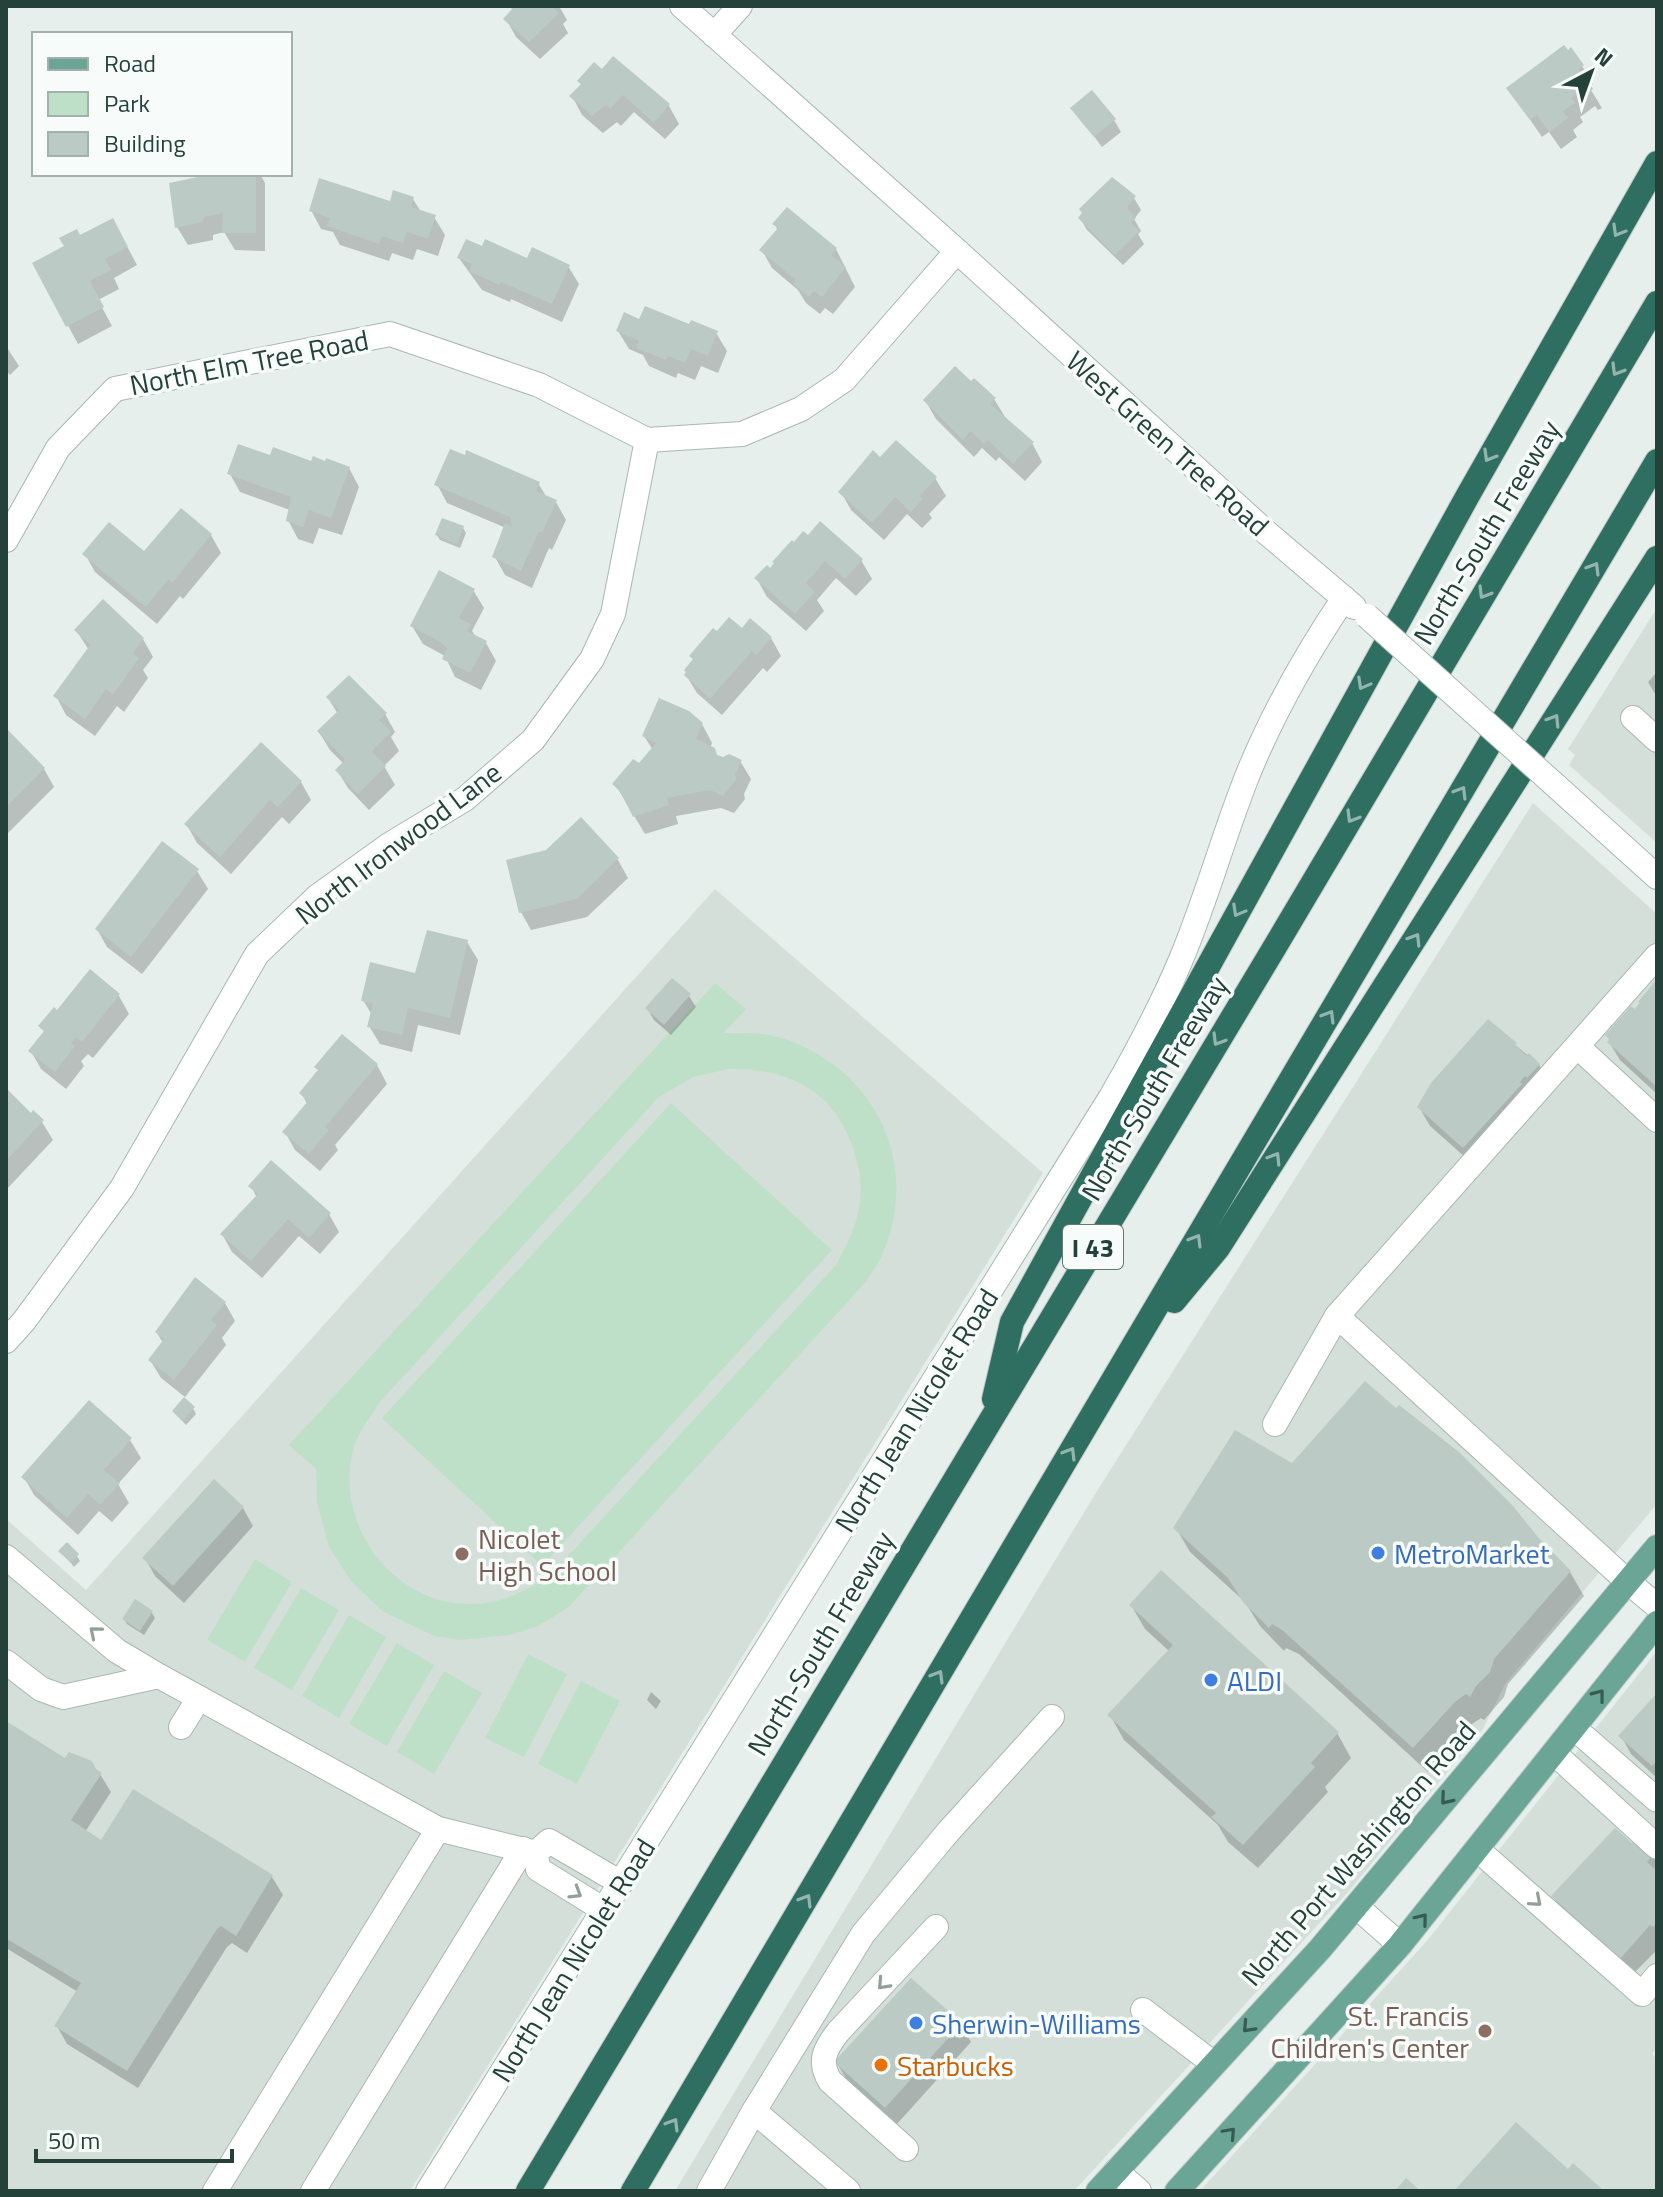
<svg xmlns="http://www.w3.org/2000/svg" width="1663" height="2197" font-family="'Titillium Web',sans-serif">
<rect width="100%" height="100%" fill="#e6efeb"/>
<g fill="#d4dfda">
<path d="M1657,608V843L1569,765L1575,755L1568,749Z"/>
<path d="M1533,803L1657,914V1504L1505,1684L1483,1729L1348,1892L1074,2191H675L1097,1491Z"/>
<path d="M715,889L1043,1173L410,2191H6V1519L86,1590Z"/>
<path d="M1657,1651V2048L1652,2054L1657,2059V2191H1200L1426,1942Z"/>
</g>
<g fill="#bfe0c8" fill-rule="evenodd">
<path d="M715,983L746,1009L724,1033C740,1033 757,1032 773,1036C795,1040 816,1052 834,1065C893,1110 912,1184 883,1253C879,1264 871,1274 864,1284L569,1607L538,1626L510,1635L461,1640L434,1636L382,1611L351,1581L329,1547L317,1502L316,1469L289,1445ZM729,1069C788,1068 833,1090 853,1148C859,1166 862,1183 860,1202C857,1225 847,1245 836,1265L555,1570C535,1585 515,1598 490,1602C406,1618 335,1535 352,1454C356,1435 370,1417 381,1401L659,1097L693,1077Z"/>
<path d="M671,1103L832,1250L542,1566L382,1418Z"/>
<path d="M255,1559L292,1582L245,1662L207,1640Z"/>
<path d="M301,1588L339,1610L292,1690L254,1668Z"/>
<path d="M349,1615L386,1637L339,1718L302,1696Z"/>
<path d="M397,1643L434,1665L387,1746L349,1724Z"/>
<path d="M528,1654L567,1674L524,1757L485,1738Z"/>
<path d="M444,1671L482,1693L434,1774L397,1752Z"/>
<path d="M581,1681L620,1701L577,1784L538,1764Z"/>
</g>
<g fill="#0003">
<path d="M510,6H559L567,20L563,24L568,33L540,59L516,37L506,19L513,11Z"/>
<path d="M614,59L669,106L679,124L665,139L634,112L621,126L617,122L603,133L582,115L572,96L602,72Z"/>
<path d="M1582,66L1593,84L1589,87L1602,108L1598,110L1595,106L1580,117L1583,122L1573,130L1577,137L1561,149L1549,132L1542,137L1508,88Z"/>
<path d="M1073,108L1114,120L1121,132L1102,147Z"/>
<path d="M215,174H260L265,183V251L235,250L224,232L213,235V240L188,245L177,227Z"/>
<path d="M1134,198L1141,210L1134,219L1141,231L1138,234L1144,244L1123,265L1087,230L1080,218Z"/>
<path d="M413,199L421,212L434,217L445,235L438,256L417,249L413,260L392,253L389,261L340,245L333,232L321,229L311,210L391,204Z"/>
<path d="M775,224L836,249L855,287L833,314L825,308L820,314L806,303L798,290L772,268L762,250L778,231Z"/>
<path d="M80,238L123,239L137,265L114,278L119,289L98,300L112,326L78,344L35,264Z"/>
<path d="M459,258L528,260L568,266L579,284L562,322L511,299L510,302L482,290Z"/>
<path d="M640,321L690,327L716,333L727,351L718,373L701,366L695,380L678,373L676,378L649,366L643,355L629,349L618,331Z"/>
<path d="M6,346L19,366L10,375L8,373L6,375Z"/>
<path d="M994,399L1005,417L1032,443L1042,462L1025,481L999,457L996,461L982,448L974,457L936,419L925,400Z"/>
<path d="M271,458L349,468L359,487L342,535L319,528L313,544L298,539L288,520L290,510L240,492L230,474Z"/>
<path d="M467,458L538,483L547,498L556,502L566,520L552,550L549,548L532,588L505,575L495,557L506,528L447,503L437,484Z"/>
<path d="M880,460L935,478L946,496L929,514L932,518L922,528L907,514L884,540L851,510L841,492Z"/>
<path d="M463,528L466,533L460,548L440,540L437,535Z"/>
<path d="M211,535L221,553L183,599L180,596L157,624L95,572L85,554H144Z"/>
<path d="M792,543L861,560L872,579L856,596L836,578L817,600L824,611L806,631L767,597L757,579L770,571Z"/>
<path d="M473,590L484,608L472,631L476,637L486,643L496,661L481,690L455,677L445,656L423,644L412,626Z"/>
<path d="M76,630L143,639L153,657L143,670L148,678L124,712L117,706L95,736L66,715L56,696L89,650Z"/>
<path d="M742,631L771,638L781,656L767,672L763,668L722,715L697,693L686,675L717,634Z"/>
<path d="M1657,672V697L1648,682Z"/>
<path d="M328,698L385,714L395,732L391,737L399,751L384,766L395,785L369,810L348,788L337,770L344,764L330,750L319,732L338,714Z"/>
<path d="M702,724L712,743L710,748L718,757L740,761L751,779L744,794L745,799L734,813L721,808L676,816L678,824L645,834L615,784L640,766L653,750L644,736Z"/>
<path d="M6,730L44,769L54,787L6,835Z"/>
<path d="M301,782L311,800L289,824L282,817L231,874L197,843L187,825Z"/>
<path d="M581,820L618,860L628,878L587,917L531,930L521,912L547,852Z"/>
<path d="M197,871L208,889L142,974L107,947L97,929Z"/>
<path d="M467,942L478,960L460,1035L418,1025L412,1052L380,1044L369,1026L372,1015L363,1000L416,975Z"/>
<path d="M90,972L119,996L129,1014L93,1058L88,1054L81,1061L84,1066L66,1089L41,1069L31,1051L45,1033L41,1026L57,1013Z"/>
<path d="M1657,982V1094L1620,1060L1609,1042Z"/>
<path d="M689,996L696,1007L671,1035L654,1020L647,1008Z"/>
<path d="M1488,1022L1539,1065L1549,1083L1474,1165L1430,1126L1419,1107Z"/>
<path d="M377,1065L387,1084L335,1145L338,1150L320,1171L295,1150L285,1132L308,1105L301,1093Z"/>
<path d="M6,1091L31,1115L42,1122L53,1140L6,1190Z"/>
<path d="M251,1186L329,1214L339,1232L320,1254L299,1236L262,1278L232,1252L222,1234L257,1198Z"/>
<path d="M225,1303L235,1321L222,1338L226,1345L185,1397L161,1378L150,1360L163,1343L157,1333Z"/>
<path d="M193,1408L196,1414L186,1425L174,1412Z"/>
<path d="M130,1440L141,1458L118,1484L129,1503L112,1522L99,1511L78,1535L34,1495L24,1477Z"/>
<path d="M1292,1465L1570,1572L1584,1596L1508,1684L1504,1697L1484,1720L1481,1718L1469,1726L1428,1772L1299,1654L1286,1648L1284,1651L1260,1626L1245,1602L1190,1552L1176,1528Z"/>
<path d="M243,1508L253,1526L184,1603L155,1576L145,1558Z"/>
<path d="M61,1551L77,1556L80,1561L74,1567Z"/>
<path d="M136,1602L152,1613L155,1618L144,1635L127,1624L124,1619Z"/>
<path d="M1131,1605L1337,1733L1351,1758L1325,1787L1328,1792L1258,1868L1228,1842L1218,1825L1124,1740L1110,1715L1169,1651L1145,1629Z"/>
<path d="M651,1692L661,1701L656,1709L647,1700Z"/>
<path d="M1657,1696V1778L1631,1754L1621,1736Z"/>
<path d="M6,1724L65,1761L100,1774L111,1792L85,1832L102,1843L133,1792L272,1877L283,1895L247,1953L232,1943L227,1947L138,2088L67,2044L57,2026L78,1992L6,1948Z"/>
<path d="M1632,1846L1653,1855L1657,1862V1950L1631,1976L1564,1914L1553,1896Z"/>
<path d="M961,2024L971,2042L896,2125L847,2080L836,2062Z"/>
</g>
<g fill="#bbcac4">
<path d="M511,6H551L559,13L529,42L503,19L513,8Z"/>
<path d="M1564,45L1568,50L1571,47L1584,65L1579,69L1593,89L1587,94L1584,89L1571,98L1575,103L1563,111L1568,118L1549,132L1537,115L1530,120L1506,88Z"/>
<path d="M613,56L670,104L654,123L623,95L610,109L606,105L592,116L569,96L581,84L577,81L594,62L602,69Z"/>
<path d="M1092,90L1116,119L1094,137L1070,108Z"/>
<path d="M212,174H256V233H222L223,213L204,217L203,222L175,228L169,183Z"/>
<path d="M1112,177L1136,196L1127,208L1136,218L1131,223L1139,231L1115,255L1078,218L1082,213L1079,209Z"/>
<path d="M319,178L390,201L393,190L414,197L411,207L436,215L428,239L407,232L403,243L382,236L379,244L327,226L330,218L309,211Z"/>
<path d="M787,207L837,248L831,255L846,267L822,297L814,291L809,297L793,284L796,280L759,250L778,228L772,224Z"/>
<path d="M113,218L128,247L105,259L111,270L90,281L104,307L66,327L32,263L64,246L59,238L77,229L80,235Z"/>
<path d="M466,239L482,246L485,239L527,258L532,247L570,265L552,304L501,282L499,285L469,271L472,264L457,258Z"/>
<path d="M645,306L689,324L691,320L718,331L708,356L691,349L685,363L668,356L666,360L636,348L639,341L616,331L624,312L639,319Z"/>
<path d="M955,366L971,381L974,378L996,398L990,404L1034,442L1013,464L988,440L984,444L971,431L963,440L923,400Z"/>
<path d="M896,440L937,477L920,496L923,499L911,512L895,497L872,523L838,492L873,450L880,457Z"/>
<path d="M238,444L270,455L273,447L311,461L313,456L325,461L326,458L350,467L331,518L309,510L303,527L286,521L291,497L227,474Z"/>
<path d="M450,449L465,455L466,450L540,482L536,491L557,500L542,533L539,531L521,571L492,557L505,523L512,526L510,517L434,485Z"/>
<path d="M181,508L212,534L172,583L169,579L146,607L82,554L109,522L144,551Z"/>
<path d="M442,518L464,526L457,544L435,535Z"/>
<path d="M820,521L863,559L845,579L825,561L806,583L815,592L795,614L754,578L767,565L770,568L774,563L772,562L792,540L794,542L803,531L808,535Z"/>
<path d="M439,570L475,589L459,618L471,624L467,631L487,641L470,673L442,659L447,648L442,643L410,626Z"/>
<path d="M103,599L144,638L133,653L139,658L113,695L106,689L85,719L53,696L90,645L74,630Z"/>
<path d="M729,617L742,628L750,618L772,637L756,655L752,651L710,699L684,675L686,672L684,670L693,659L689,656L713,628L717,631Z"/>
<path d="M349,675L387,713L379,720L391,732L372,751L386,766L358,794L335,770L345,760L317,731L339,710L326,697Z"/>
<path d="M659,698L689,711L703,723L696,739L715,748L717,755L723,757L729,754L742,760L735,775L736,780L723,796L710,790L667,798L669,805L633,817L620,791L612,784L633,759L639,763L656,743L642,736Z"/>
<path d="M6,728L45,768L6,807Z"/>
<path d="M261,742L302,781L278,807L270,800L220,857L184,824Z"/>
<path d="M581,817L619,858L577,899L519,913L506,860L546,850Z"/>
<path d="M162,841L199,869L131,957L95,929Z"/>
<path d="M427,930L468,940L450,1018L408,1008L402,1035L367,1027L373,1003L361,1001L370,962L415,973Z"/>
<path d="M90,969L120,994L82,1042L76,1037L71,1043L75,1046L55,1072L28,1051L44,1031L38,1026L54,1007L57,1010Z"/>
<path d="M672,978L691,994L664,1025L645,1008Z"/>
<path d="M1657,979V1087L1607,1042L1609,1039L1605,1035L1631,1006L1635,1009L1640,1004L1638,1002Z"/>
<path d="M1488,1019L1517,1043L1515,1045L1526,1055L1529,1053L1540,1064L1527,1078L1525,1076L1520,1082L1522,1084L1463,1148L1417,1107L1431,1083Z"/>
<path d="M342,1034L378,1064L325,1127L329,1130L309,1154L282,1132L308,1101L299,1093L318,1070L314,1067Z"/>
<path d="M6,1088L31,1113L33,1110L44,1120L6,1161Z"/>
<path d="M271,1160L331,1213L309,1238L288,1219L251,1261L220,1234L258,1194L248,1186Z"/>
<path d="M195,1277L226,1302L211,1320L217,1325L174,1380L148,1360L164,1339L155,1332Z"/>
<path d="M1365,1381L1396,1408L1399,1405L1459,1452L1513,1506L1537,1536L1571,1571L1494,1659L1490,1672L1476,1686L1470,1697L1466,1694L1455,1702L1413,1748L1282,1630L1272,1624L1269,1628L1243,1602L1228,1578L1173,1528L1235,1430L1292,1463Z"/>
<path d="M184,1397L195,1407L182,1421L172,1411Z"/>
<path d="M89,1400L132,1438L104,1470L120,1483L100,1505L88,1494L67,1518L21,1477Z"/>
<path d="M214,1479L244,1507L173,1586L142,1558Z"/>
<path d="M67,1542L79,1554L71,1563L58,1551Z"/>
<path d="M1161,1570L1339,1732L1311,1763L1315,1767L1243,1845L1211,1817L1216,1813L1107,1715L1173,1645L1129,1605Z"/>
<path d="M135,1599L153,1611L140,1631L122,1619Z"/>
<path d="M1657,1693V1761L1652,1766L1618,1736Z"/>
<path d="M6,1721L65,1758L69,1752L92,1761L96,1769L102,1773L71,1820L101,1840L133,1789L273,1875L236,1936L221,1926L217,1929L127,2071L54,2026L81,1983L7,1939Z"/>
<path d="M1615,1828L1632,1843L1637,1838L1654,1854L1647,1862L1657,1871V1923L1653,1927L1650,1925L1620,1959L1551,1896Z"/>
<path d="M911,1978L962,2023L885,2108L834,2062Z"/>
<path d="M1516,2122L1568,2169L1573,2163L1604,2191H1454Z"/>
<path d="M1406,2178L1417,2188L1420,2191H1395Z"/>
</g>
<g fill="none" stroke-linecap="round" stroke-linejoin="round">
<g stroke="#a8b8b2" stroke-width="26">
<g id="minor">
<path d="M682,6L957,251L1267,533L1354,607"/>
<path d="M714,35L740,6"/>
<path d="M6,540L58,448L115,389L390,334L539,385L647,440L742,434L801,409L844,380L957,251"/>
<path d="M1633,718L1657,740"/>
<path d="M1555,785L1657,877"/>
<path d="M1657,956L1337,1316L1628,1582L1657,1606"/>
<path d="M1578,1047L1657,1120"/>
<path d="M6,1341L24,1321L122,1188L257,954L318,896L389,845L465,799L533,740L592,659L613,614L647,440"/>
<path d="M1275,1424L1337,1316"/>
<path d="M6,1557L117,1651L159,1676L438,1829L536,1853"/>
<path d="M6,1662L41,1689L63,1697L159,1676"/>
<path d="M181,1727L199,1698"/>
<path d="M1574,1728L1657,1800"/>
<path d="M1554,1753L1657,1847"/>
<path d="M1478,1850L1642,1994L1657,1976"/>
<path d="M1356,1906L1400,1945"/>
<path d="M604,1910L538,1869L536,1853L549,1841L621,1883"/>
<path d="M1143,2010L1214,2064"/>
<path d="M754,2111L848,2191"/>
<path d="M906,2149L830,2081C818,2061 825,2049 838,2032L936,1927"/>
<path d="M1116,2171L1139,2191"/>
<path d="M215,2191L438,1829"/>
<path d="M313,2191L523,1849"/>
<path d="M428,2191L1111,1097C1137,1052 1162,1005 1182,957C1207,897 1224,834 1248,774C1273,713 1307,653 1344,598"/>
<path d="M709,2191L754,2111L863,1934L948,1832L1052,1717"/>
</g>
</g>
<g stroke="#c2cac8" stroke-width="26">
<g id="major">
<path d="M1098,2191L1320,1949L1657,1547"/>
<path d="M1177,2191L1400,1945L1657,1623"/>
</g>
</g>
<g stroke="#c2cac8" stroke-width="26">
<g id="highway">
<path d="M1174,1301L1218,1248L1657,558"/>
<path d="M994,1399L1012,1322L1467,497L1657,163"/>
<path d="M528,2191L1273,950L1657,303"/>
<path d="M633,2191L1657,461"/>
</g>
</g>
<use href="#minor" stroke="#fff" stroke-width="24"/>
<use href="#major" stroke="#6aa596" stroke-width="24"/>
<use href="#highway" stroke="#2f6f62" stroke-width="24"/>
<g stroke="#a8b8b2" stroke-width="26" stroke-linecap="butt">
<path id="minor-bridge" d="M1367,616L1555,785"/>
</g>
<use href="#minor-bridge" stroke="#fff" stroke-width="24"/>
</g>
<defs><path id="oneway-chevron" d="M-2-3.5L2.5 0L-2 3.5" fill="none" stroke-width="1.6" stroke-linecap="round" stroke-linejoin="round" transform="scale(2)"/></defs>
<g stroke="#93b5ae">
<use href="#oneway-chevron" transform="translate(1618 231) rotate(120)"/>
<use href="#oneway-chevron" transform="translate(1617 370) rotate(121)"/>
<use href="#oneway-chevron" transform="translate(1489 456) rotate(120)"/>
<use href="#oneway-chevron" transform="translate(1594 568) rotate(-59)"/>
<use href="#oneway-chevron" transform="translate(1484 593) rotate(121)"/>
<use href="#oneway-chevron" transform="translate(1363 684) rotate(119)"/>
<use href="#oneway-chevron" transform="translate(1554 720) rotate(-58)"/>
<use href="#oneway-chevron" transform="translate(1461 792) rotate(-59)"/>
<use href="#oneway-chevron" transform="translate(1352 817) rotate(121)"/>
<use href="#oneway-chevron" transform="translate(1238 911) rotate(119)"/>
<use href="#oneway-chevron" transform="translate(1415 939) rotate(-58)"/>
<use href="#oneway-chevron" transform="translate(1329 1016) rotate(-59)"/>
<use href="#oneway-chevron" transform="translate(1218 1040) rotate(121)"/>
<use href="#oneway-chevron" transform="translate(1275 1158) rotate(-58)"/>
<use href="#oneway-chevron" transform="translate(1196 1240) rotate(-59)"/>
<use href="#oneway-chevron" transform="translate(1070 1453) rotate(-59)"/>
<use href="#oneway-chevron" transform="translate(938 1676) rotate(-59)"/>
<use href="#oneway-chevron" transform="translate(806 1900) rotate(-59)"/>
<use href="#oneway-chevron" transform="translate(673 2124) rotate(-59)"/>
</g>
<g stroke="#92a09c">
<use href="#oneway-chevron" transform="translate(95 1632) rotate(-140)"/>
<use href="#oneway-chevron" transform="translate(576 1893) rotate(32)"/>
<use href="#oneway-chevron" transform="translate(1536 1901) rotate(41)"/>
<use href="#oneway-chevron" transform="translate(883 1984) rotate(133)"/>
</g>
<g stroke="#365b51">
<use href="#oneway-chevron" transform="translate(1599 1695) rotate(-52)"/>
<use href="#oneway-chevron" transform="translate(1446 1799) rotate(130)"/>
<use href="#oneway-chevron" transform="translate(1422 1919) rotate(-51)"/>
<use href="#oneway-chevron" transform="translate(1248 2027) rotate(133)"/>
<use href="#oneway-chevron" transform="translate(1230 2133) rotate(-48)"/>
</g>
<g fill="#3f7fe0" stroke="#f7fbf9" stroke-width="3">
<circle cx="1378" cy="1553" r="8"/>
<circle cx="1211" cy="1680" r="8"/>
<circle cx="916" cy="2023" r="8"/>
</g>
<g fill="#8d6e63" stroke="#f7fbf9" stroke-width="3">
<circle cx="462" cy="1554" r="8"/>
<circle cx="1485" cy="2031" r="8"/>
</g>
<circle fill="#e8710a" stroke="#f7fbf9" stroke-width="3" cx="881" cy="2065" r="8"/>
<g text-anchor="middle" dominant-baseline="central" stroke-width="7" stroke-linejoin="round" paint-order="stroke">
<rect fill="#f7fbf9" stroke="#637a73" stroke-width="2" x="1063" y="1225" width="60" height="44" rx="6"/>
<g font-size="26" font-weight="bold" fill="#24423a">
<text x="1093" y="1247">I 43</text>
</g>
<g font-size="28" fill="#24423a" stroke="#f7fbf9">
<text transform="translate(249 362) rotate(-11)">North Elm Tree Road</text>
<text transform="translate(1168 443) rotate(42)">West Green Tree Road</text>
<text transform="translate(1486 532) rotate(-59)">North-South Freeway</text>
<text transform="translate(398 843) rotate(-37)">North Ironwood Lane</text>
<text transform="translate(1154 1088) rotate(-59)">North-South Freeway</text>
<text transform="translate(916 1410) rotate(-58)">North Jean Nicolet Road</text>
<text transform="translate(820 1643) rotate(-59)">North-South Freeway</text>
<text transform="translate(1358 1853) rotate(-49)">North Port Washington Road</text>
<text transform="translate(573 1960) rotate(-58)">North Jean Nicolet Road</text>
</g>
<g font-size="28" fill="#785e54" stroke="#f7fbf9" text-anchor="start">
<text x="478" y="1538">Nicolet<tspan x="478" dy="32">High School</tspan></text>
<text x="1469" y="2015" text-anchor="end">St. Francis<tspan x="1469" dy="32">Children's Center</tspan></text>
</g>
<g font-size="28" fill="#366cbe" stroke="#f7fbf9" text-anchor="start">
<text x="1394" y="1553">MetroMarket</text>
<text x="1227" y="1680">ALDI</text>
<text x="932" y="2023">Sherwin-Williams</text>
</g>
<g font-size="28" fill="#c56008" stroke="#f7fbf9" text-anchor="start">
<text x="897" y="2065">Starbucks</text>
</g>
</g>
<rect width="1663" height="2197" fill="none" stroke="#24423a" stroke-width="16"/>
<rect x="32" y="32" width="260" height="144" fill="#f7fbf9" stroke="#a3b1ad" stroke-width="2"/>
<rect x="48" y="58" width="40" height="12" fill="#6aa596" stroke="#a3b1ad" stroke-width="2"/>
<text x="104" y="72" font-size="24" fill="#24423a">Road</text>
<rect x="48" y="92" width="40" height="24" fill="#bfe0c8" stroke="#a3b1ad" stroke-width="2"/>
<text x="104" y="112" font-size="24" fill="#24423a">Park</text>
<rect x="48" y="132" width="40" height="24" fill="#bbcac4" stroke="#a3b1ad" stroke-width="2"/>
<text x="104" y="152" font-size="24" fill="#24423a">Building</text>
<g transform="translate(1591 72) rotate(41)" stroke="#f7fbf9" stroke-width="6" paint-order="stroke">
<path d="M0-6L14 30L0 20L-14 30Z" fill="#24423a"/>
<text y="-12" font-size="22" font-weight="bold" text-anchor="middle" fill="#24423a">N</text>
</g>
<path d="M36 2149v12h196v-12" fill="none" stroke="#24423a" stroke-width="4"/>
<text x="48" y="2149" font-size="24" fill="#24423a" stroke="#f7fbf9" stroke-width="6" paint-order="stroke">50 m</text>
</svg>
